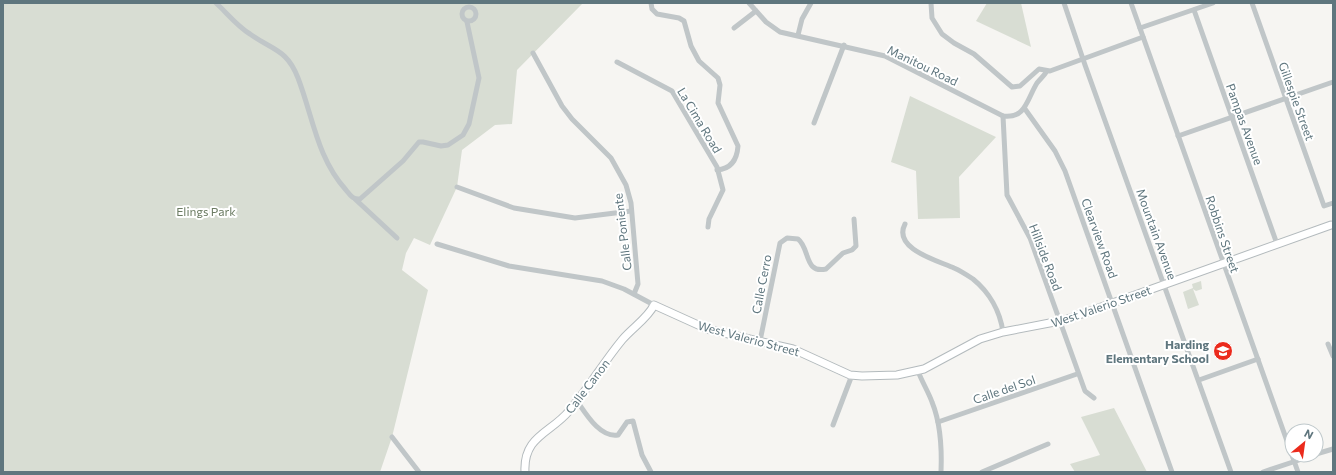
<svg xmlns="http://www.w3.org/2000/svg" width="1336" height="475" font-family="Commissioner,sans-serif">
<rect width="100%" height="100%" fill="#f6f5f2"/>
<g fill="#d8ddd3">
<path d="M3,3H583L517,70L512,124L495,125L462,150L457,187L430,245L414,238L406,253L402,270L428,290L392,437L380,472H3Z"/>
<path d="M987,3H1021L1031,47L976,21Z"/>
<path d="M910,96L996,137L959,177L960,218L918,219L916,171L891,162Z"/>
<path d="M1201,281L1202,289L1196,291L1193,289L1199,305L1188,309L1183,292L1193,288L1192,284Z"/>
<path d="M1114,408L1147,472H1075L1070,464L1100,455L1081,417Z"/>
</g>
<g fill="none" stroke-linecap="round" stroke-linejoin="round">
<g stroke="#b3babd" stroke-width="9">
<path id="secondary" d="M525,472C523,436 551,433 569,411C588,389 603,363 622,340C632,328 648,318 654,305L707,329L793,349L850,375L862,376L897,375L924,369L980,339L1003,332L1065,320L1331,225"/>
</g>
<g stroke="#c0c6c8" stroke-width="5">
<path d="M216,3C227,13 237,26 250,34C272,50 287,49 298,78C313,117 317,158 346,190C350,195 353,200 360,199L403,161L419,142H423L441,146L448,145L463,135L469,124L479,78L467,22"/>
<path d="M651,3L652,9L657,14L679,18L684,21L691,46L699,61L718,78L720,85L718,103L738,146C737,160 731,169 717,170"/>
<path d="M749,3L766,22L780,32L885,56L1003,116C1026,119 1027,99 1037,83C1040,79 1044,76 1047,71"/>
<path d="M931,3L932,18L942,34L954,43L974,54L1012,87L1020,86L1039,69L1050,71L1143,37"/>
<path d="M1064,3L1085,65L1231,472"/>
<path d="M1131,3L1298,472"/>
<path d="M1252,3L1324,206L1333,203"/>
<circle cx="469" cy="14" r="7"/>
<path d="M1194,10L1277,244"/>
<path d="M734,28L756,11"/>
<path d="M1140,28L1213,3"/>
<path d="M798,35L802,19L811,3"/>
<path d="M533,53L562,106L572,119L611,158L626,185L631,203L638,284L634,294"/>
<path d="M617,62L672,91L717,167L723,190L709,219L708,227"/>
<path d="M1025,109L1055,151L1065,171L1172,472"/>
<path d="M1003,116L1007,195L1030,238L1085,391L1094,398"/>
<path d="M814,123L844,45"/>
<path d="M1178,136L1333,82"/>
<path d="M457,187L514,208L575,218L631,211"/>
<path d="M355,199L397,238"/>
<path d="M905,224C892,249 939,261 954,268C961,271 967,275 973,279C989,292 1000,311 1003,332"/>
<path d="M437,244L509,266L602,281L624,289L654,305"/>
<path d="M760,341L780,243L787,238L798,239C810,248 804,274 826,269L843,253L852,250L856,246L854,219"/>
<path d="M1328,344L1333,356"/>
<path d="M918,371C922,382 928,391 932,402C941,424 942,448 941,472"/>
<path d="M1199,380L1258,359"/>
<path d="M577,401C586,414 600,438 618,435L627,422L633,421L642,455L651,472"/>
<path d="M938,422L1077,374"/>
<path d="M833,425L852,375"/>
<path d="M392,437L419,472"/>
<path d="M1316,454L1333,449"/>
<path d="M982,472L1048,444"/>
<path d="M1263,472L1314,455"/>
</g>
<use href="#secondary" stroke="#fff" stroke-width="7"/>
</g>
<defs>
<g id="school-disc" transform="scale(1)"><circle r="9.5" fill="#eb2a1c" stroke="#fff"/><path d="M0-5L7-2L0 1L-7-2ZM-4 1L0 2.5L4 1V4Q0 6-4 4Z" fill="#fff"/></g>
</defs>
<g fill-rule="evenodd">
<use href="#school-disc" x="1223" y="351"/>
</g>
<g text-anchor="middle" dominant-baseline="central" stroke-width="4" stroke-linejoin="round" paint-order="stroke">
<g font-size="12" fill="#5f767e" stroke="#fff">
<text transform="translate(923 65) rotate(26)">Manitou Road</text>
<text transform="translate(1297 101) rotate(70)">Gillespie Street</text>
<text transform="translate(700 120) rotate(59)">La Cima Road</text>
<text transform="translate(1245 124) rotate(70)">Pampas Avenue</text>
<text transform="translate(622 232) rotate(-97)">Calle Poniente</text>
<text transform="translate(1157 234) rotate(70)">Mountain Avenue</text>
<text transform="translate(1223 234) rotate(71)">Robbins Street</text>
<text transform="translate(1100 238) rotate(70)">Clearview Road</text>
<text transform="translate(1046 257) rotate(69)">Hillside Road</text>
<text transform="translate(761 284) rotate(-79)">Calle Cerro</text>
<text transform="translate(1101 306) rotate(-19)">West Valerio Street</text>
<text transform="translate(749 338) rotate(15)">West Valerio Street</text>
<text transform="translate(587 386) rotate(-53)">Calle Canon</text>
<text transform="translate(1004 389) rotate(-19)">Calle del Sol</text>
</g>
<g font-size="12" fill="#6b7b62" stroke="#fff">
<text x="206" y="211">Elings Park</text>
</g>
<g font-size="12" font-weight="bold" fill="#5f767e" stroke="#fff" text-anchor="end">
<text x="1209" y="344">Harding<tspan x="1209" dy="14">Elementary School</tspan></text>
</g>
</g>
<rect width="1336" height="475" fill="none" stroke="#5f767e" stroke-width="8"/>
<g transform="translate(1304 443) rotate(29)"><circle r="19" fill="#ffffff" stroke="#bfc8cb"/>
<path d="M0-3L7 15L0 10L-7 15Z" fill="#eb2a1c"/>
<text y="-6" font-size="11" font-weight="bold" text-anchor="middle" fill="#5f767e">N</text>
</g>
</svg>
